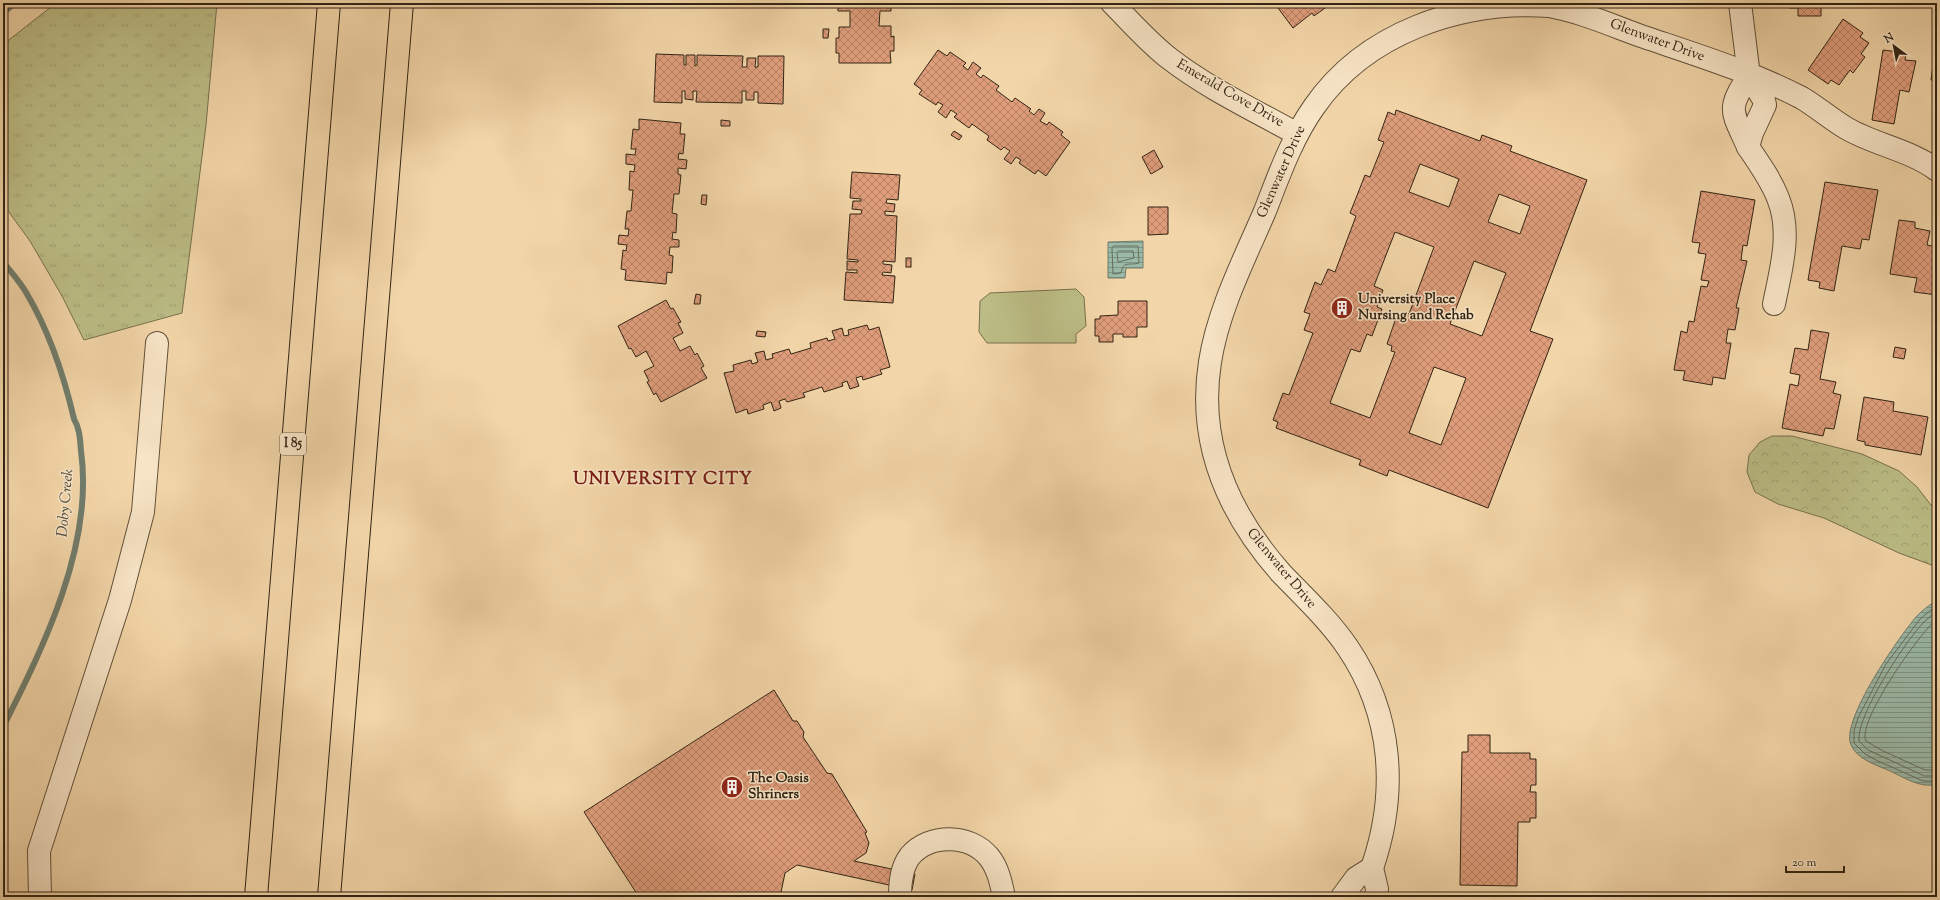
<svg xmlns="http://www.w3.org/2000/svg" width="1940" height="900" font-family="'Sorts Mill Goudy',serif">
<defs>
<pattern id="forest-crowns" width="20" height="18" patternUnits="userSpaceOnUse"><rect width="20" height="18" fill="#bcbd86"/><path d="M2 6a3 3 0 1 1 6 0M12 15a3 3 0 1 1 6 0" fill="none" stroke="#a2a273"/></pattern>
<pattern id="park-tufts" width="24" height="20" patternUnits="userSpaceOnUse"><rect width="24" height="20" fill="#bcbd86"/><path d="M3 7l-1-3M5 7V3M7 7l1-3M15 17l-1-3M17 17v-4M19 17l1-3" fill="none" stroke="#a2a273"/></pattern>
<pattern id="water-rules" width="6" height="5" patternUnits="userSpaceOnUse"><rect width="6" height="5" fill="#9bb9a7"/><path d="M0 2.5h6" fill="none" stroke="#7f9687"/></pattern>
<pattern id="building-cross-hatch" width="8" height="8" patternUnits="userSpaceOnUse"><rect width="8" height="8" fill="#df9d7b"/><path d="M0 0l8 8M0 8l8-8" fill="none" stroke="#b58064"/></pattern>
</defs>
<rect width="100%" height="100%" fill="#f2d5a8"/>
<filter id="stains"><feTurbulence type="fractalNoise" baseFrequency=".005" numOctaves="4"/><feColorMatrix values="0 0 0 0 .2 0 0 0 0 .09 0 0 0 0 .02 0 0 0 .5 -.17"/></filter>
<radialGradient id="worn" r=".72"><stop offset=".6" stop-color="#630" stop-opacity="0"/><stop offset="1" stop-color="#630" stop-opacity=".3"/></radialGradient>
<path fill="#bcbd86" stroke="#77704d" d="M1076,289L1084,297L1086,326L1076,334V343H987L979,332L980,301L990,293Z"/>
<path fill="url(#forest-crowns)" stroke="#77704d" d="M1772,436H1792L1862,454L1899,471L1917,487L1931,505L1937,506V567L1899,553L1824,518L1778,504L1755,492L1747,472L1749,455L1760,442Z"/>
<path fill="url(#park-tufts)" stroke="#77704d" d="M56,3H217L206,125L182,313L84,340L62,296L30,241L3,204V47L10,39Z"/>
<g fill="url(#water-rules)" stroke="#717d6c">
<path d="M1143,241V268H1126L1125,278H1108V242Z"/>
<path d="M1937,600V784C1921,789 1903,777 1888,770C1876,765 1857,759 1851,745C1840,721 1899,637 1916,617C1921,611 1930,605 1937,600Z"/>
</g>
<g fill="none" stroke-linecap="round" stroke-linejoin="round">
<g stroke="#666e5e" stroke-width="1">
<path d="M1114,246H1138L1139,263C1128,266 1124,260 1121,273L1113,274L1112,248Z"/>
<path d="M1119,251H1133L1134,258L1118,262L1117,253Z"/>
<path d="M1937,605L1920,619L1886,664L1858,718L1854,731V743L1865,754L1878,761L1923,781H1937"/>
<path d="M1937,611C1932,615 1927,619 1923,623C1905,642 1856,716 1859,741L1868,750L1918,773L1924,776H1937"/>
<path d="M1937,619C1920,632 1856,723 1866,741L1883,751L1925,770H1937"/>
</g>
<g stroke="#717d6c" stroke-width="6">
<path d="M3,13L15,3"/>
<path d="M3,262C11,272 21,283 27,294C50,333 64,376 74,419C80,429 80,440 81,451C94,545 44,646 3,727"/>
</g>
</g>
<g fill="url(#building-cross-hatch)" stroke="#322414" fill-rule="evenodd">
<path d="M838,3H891V11H880L879,26H891V37L894,36V51H890L891,63H839V53H836V38H839V27H850V11H838Z"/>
<path d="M1276,3H1332L1314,16L1312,13L1293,28L1275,4Z"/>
<path d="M1789,3H1821V16H1798V8H1789Z"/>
<path d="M1843,19L1863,33L1860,37L1869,43L1861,54L1865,57L1853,73L1850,70L1839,85L1831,80L1828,84L1808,70Z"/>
<path d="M823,29H829L828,38H823Z"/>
<path d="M938,50L947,56L950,52L966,63L963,66L968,70L973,62L981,68L976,74L981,78L983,75L999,86L996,90L1012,102L1015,98L1031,109L1029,111L1034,115L1039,109L1045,113L1040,121L1047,125L1049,122L1063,132L1061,135L1070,142L1046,176L1038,170L1035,174L1019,163L1021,160L1016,157L1011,164L1004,159L1010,151L1004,147L1001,150L987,140L989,136L972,124L969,128L954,117L957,114L951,110L946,118L938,112L943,105L938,102L936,105L919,94L922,90L914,84Z"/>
<path d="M1883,50L1906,53L1905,60L1916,61L1909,92L1900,90L1894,124L1872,120Z"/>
<path d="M656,54L684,55V65H686V55H695V66L697,65V55L743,56L742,67H747V58H756L755,67H758V56H784L783,104L758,103V92H754V100H746V91H742V103L696,102L697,91H693V100L685,99V91H682V103L654,102Z"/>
<path d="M1934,58H1937V81L1931,80Z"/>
<path d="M1396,110L1480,141L1482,135L1512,146L1510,151L1587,180L1530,331L1553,339L1488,508L1389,470L1387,476L1359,465L1361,460L1276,428L1278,422L1273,420L1283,393L1289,395L1313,333L1304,330L1310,314L1304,312L1315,282L1321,285L1328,269L1335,272L1356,216L1350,213L1358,193L1365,175L1370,177L1384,142L1378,140L1388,112L1395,115ZM1420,164L1459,179L1449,207L1409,192ZM1499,194L1530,206L1520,234L1488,222ZM1395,232L1434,247L1409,314L1405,312L1403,317L1397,315L1387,344L1392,346L1391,351L1395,352L1370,418L1330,403L1351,349L1360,352L1367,334L1372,336L1382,309L1377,307L1383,290L1374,286ZM1474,261L1506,273L1482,336L1450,324ZM1434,367L1466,378L1441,445L1409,433Z"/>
<path d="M639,119L681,123L680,134H685L683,154L679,153L678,159L687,160L686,169L678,168V174L681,175L679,194H674L672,213L677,214L676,233L673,232L672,239L679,240V247H670L669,255L673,256L672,273L667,272L666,284L625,280L626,270L621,269L623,250L626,251L627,245L618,244L619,235L628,236L629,229H625L627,211H631L633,190H629L630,171L634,172L635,165L626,164V154L635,155L636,149H631L633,129L639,130Z"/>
<path d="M721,120L730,121V126H721Z"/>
<path d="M954,131L962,136L959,140L951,135Z"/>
<path d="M1154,150L1163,167L1151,174L1142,157Z"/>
<path d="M852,172L900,175L898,200L887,199L886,203L895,204L894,212L885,211V215L897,216L895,262L883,261V264L892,265L891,273L883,272L882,275L895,276L893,303L844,300L846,272L857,273V270H847V261L858,262V260L847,259L850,214H861L862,210L852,209L853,201H861V199L850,198Z"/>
<path d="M1825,182L1878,190L1869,240L1862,239L1860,249L1842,246L1834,291L1819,288L1820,282L1808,280Z"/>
<path d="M1701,191L1755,200L1747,246L1743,245L1741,260L1747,261L1736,308H1739L1735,330L1728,329L1726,343H1731L1725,379L1713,377L1712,385L1683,380L1685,371L1674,370L1681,331L1687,333L1689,321L1694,322L1701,286L1707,287L1709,281L1701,280L1706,254L1698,253L1700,243L1692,242Z"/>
<path d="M702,195H707L706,205L701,204Z"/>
<path d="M1148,207H1168V234L1148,235Z"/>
<path d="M1899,220L1915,222V228L1930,231L1927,245L1937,247V295L1914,292L1917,278L1890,274Z"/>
<rect x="906" y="258" width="5" height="9"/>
<path d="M696,294L701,295L700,304H694Z"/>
<path d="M666,300L671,309L673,308L681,322L678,323L683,333L673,338L674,340L680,351L690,346L695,355L697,353L704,366L701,368L707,378L661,402L656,393L654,395L647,382L649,381L644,371L654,366L646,351L636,357L631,348L629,349L618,326Z"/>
<path d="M1118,301H1147V327H1137V337H1123V334H1113V342H1099V336H1095V319H1100V316L1118,315Z"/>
<path d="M867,325L869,330L879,327L890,367L880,370L882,374L863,380L862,376L856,378L859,386L850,389L847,381L842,383L843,386L824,392L822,387L803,393L805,397L787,402L785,399L779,401L781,408L774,411L771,402L763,405L764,409L748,414L747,409L736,413L724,373L734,371L733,365L751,360L752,364L758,362L755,353L764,351L766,360L773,358L772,354L789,349L791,354L811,348L810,343L827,338L828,341L835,339L832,331L842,328L844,336L849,335L848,330Z"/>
<path d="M1811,330L1829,333L1820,379L1836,382L1833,393L1841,395L1834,429L1825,428L1823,436L1782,428L1790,384L1798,386L1800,375L1790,373L1795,348L1808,350Z"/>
<path d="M757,331L766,332L765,337L756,336Z"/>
<path d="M1895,347L1906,349L1904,359L1893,357Z"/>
<path d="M1864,397L1894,402L1893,411L1928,417L1921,455L1865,445V442L1857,440Z"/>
<path d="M774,690L793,721H797L804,732L803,737L827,773L832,774L867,832L865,833L869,843L866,853L854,861L915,874L912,890L797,865L785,873L780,897H639L584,812Z"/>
<path d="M1468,735H1490V753H1530V759H1536V785H1531L1530,792H1536V818H1530V822H1518L1517,886L1460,885L1462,752H1468Z"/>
</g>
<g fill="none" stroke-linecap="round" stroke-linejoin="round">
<g stroke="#625039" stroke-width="24">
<g id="minor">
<path d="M1112,3C1131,22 1149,43 1170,59C1209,89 1254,110 1297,134"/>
<path d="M1740,3L1749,76L1764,100L1765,105L1752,133L1748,147C1732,111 1726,110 1749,76"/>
<path d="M1748,147C1759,163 1771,180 1778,198C1792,232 1781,269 1774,304"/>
<path d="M1372,868C1398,793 1393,715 1348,648C1329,620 1304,597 1281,573C1228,513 1197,444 1210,362C1218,310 1244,260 1265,211C1279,175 1292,138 1314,107C1365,33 1460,0 1549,6C1582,12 1613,26 1644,37C1697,55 1752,72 1802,98C1817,107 1831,119 1846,128C1875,145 1910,150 1937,170"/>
<path d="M40,897L39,851L120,600L143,512L157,343"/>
<path d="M900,897C900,883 901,868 910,856C930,833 970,834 989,857C998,868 1001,883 1004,897"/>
<path d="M1342,897L1356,878L1372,868L1377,889L1376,897"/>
</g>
</g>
<g stroke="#322414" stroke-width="24">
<g id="highway">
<path d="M256,897L329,3"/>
<path d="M329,897L402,3"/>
</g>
</g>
<use href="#minor" stroke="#f7e4c6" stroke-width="22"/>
<use href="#highway" stroke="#f2d5a8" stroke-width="22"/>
</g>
<defs>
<g id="building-disc" transform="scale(1.15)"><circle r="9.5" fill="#8f2418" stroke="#f7e4c6"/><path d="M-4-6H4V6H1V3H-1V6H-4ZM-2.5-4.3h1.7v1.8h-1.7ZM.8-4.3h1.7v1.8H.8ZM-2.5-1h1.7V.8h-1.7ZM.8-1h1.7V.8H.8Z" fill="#fff"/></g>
</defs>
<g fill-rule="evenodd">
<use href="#building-disc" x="1342" y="308"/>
<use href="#building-disc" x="732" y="787"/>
</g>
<g text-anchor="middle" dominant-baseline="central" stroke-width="3" stroke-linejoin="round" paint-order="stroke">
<rect fill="#f7e4c6" stroke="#6d5e49" stroke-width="1" x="280" y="433" width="26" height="22" rx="3"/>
<g font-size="13" font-weight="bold" fill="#322414">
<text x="293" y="444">I 85</text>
</g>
<g font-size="14" fill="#322414" stroke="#f7e4c6">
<text transform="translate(1657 41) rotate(20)">Glenwater Drive</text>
<text transform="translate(1230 94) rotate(30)">Emerald Cove Drive</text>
<text transform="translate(1282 172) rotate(-66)">Glenwater Drive</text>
<text transform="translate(1281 569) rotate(50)">Glenwater Drive</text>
</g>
<g font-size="14" font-weight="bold" fill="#322414" stroke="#f7e4c6" text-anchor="start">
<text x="1358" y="300">University Place<tspan x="1358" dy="16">Nursing and Rehab</tspan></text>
<text x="748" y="779">The Oasis<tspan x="748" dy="16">Shriners</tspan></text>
</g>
<g font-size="15" font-style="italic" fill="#4c4939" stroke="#f7e4c6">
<text transform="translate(66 503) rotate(-85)">Doby Creek</text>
</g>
<g font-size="18" font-weight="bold" letter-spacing="1" fill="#7a1f14" stroke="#f7e4c6">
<text x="663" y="480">UNIVERSITY CITY</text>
</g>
</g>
<rect width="1940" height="900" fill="none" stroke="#f2d5a8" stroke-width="16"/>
<rect x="4" y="4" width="1932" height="892" fill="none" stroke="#322414" stroke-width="2"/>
<rect x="8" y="8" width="1924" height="884" fill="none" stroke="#322414"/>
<g transform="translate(1894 46) rotate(328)" stroke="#f7e4c6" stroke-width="3" paint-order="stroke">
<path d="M0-3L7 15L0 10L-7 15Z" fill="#322414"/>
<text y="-6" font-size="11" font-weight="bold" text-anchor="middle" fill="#322414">N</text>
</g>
<path d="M1786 866v6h58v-6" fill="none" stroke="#322414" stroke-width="2"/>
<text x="1792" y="866" font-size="12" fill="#322414" stroke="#f7e4c6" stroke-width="3" paint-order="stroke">20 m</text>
<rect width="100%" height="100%" filter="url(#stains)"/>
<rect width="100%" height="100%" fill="url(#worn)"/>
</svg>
